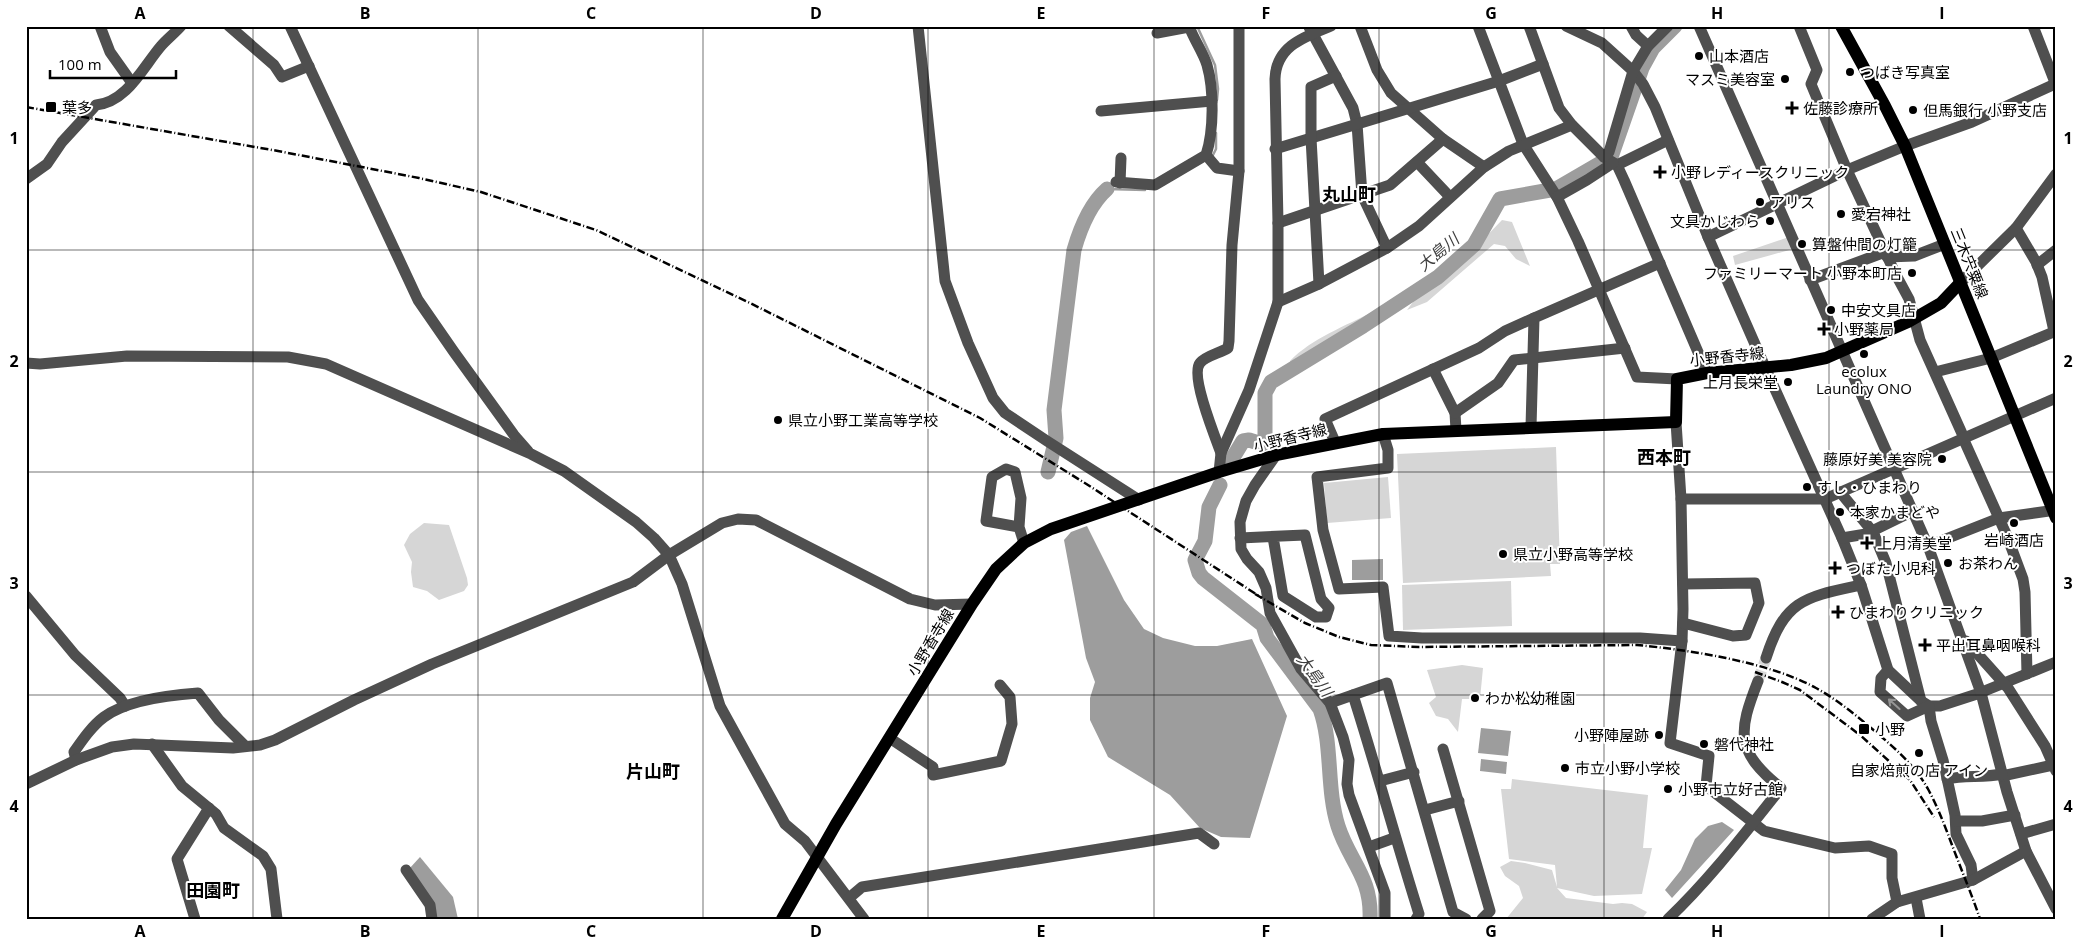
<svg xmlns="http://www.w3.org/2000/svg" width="2082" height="945" font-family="'Open Sans','Noto Sans JP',sans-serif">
<rect width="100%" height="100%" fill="#fff"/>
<g fill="#d6d6d6">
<path d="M1502,220L1512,222L1530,266L1516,259L1505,246L1494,244L1427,302L1407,310L1416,298L1449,275Z"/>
<path d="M1789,237L1793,249L1735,265L1733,256Z"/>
<path d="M1374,311L1351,330L1290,368V361C1312,338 1346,326 1374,311Z"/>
<path d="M1556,447L1560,564H1550L1551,576L1403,583L1397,454Z"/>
<path d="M1388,477L1391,518L1327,523L1324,483Z"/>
<path d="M424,523L449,525L467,578L468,585L464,591L439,600L427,591L413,587L411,572L412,562L404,545L410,534Z"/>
<path d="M1511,581L1512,626L1403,630L1402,585Z"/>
<path d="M1462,665L1483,668L1480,699H1462L1458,732L1448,719L1436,716L1429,703L1436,697L1427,670Z"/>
<path d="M1512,779L1648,795L1643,848H1652L1642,894L1594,896L1557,888L1566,898L1613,904L1622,903L1632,904L1647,912L1642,919H1506L1523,898L1519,886L1505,876L1500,867L1511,861L1525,863L1552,870L1557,887L1555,865L1509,859L1501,789H1511Z"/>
</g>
<g fill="#9d9d9d">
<path d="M1087,526L1124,600L1144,629L1163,638L1195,646H1217L1252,639L1287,716L1250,838L1221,837L1200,828L1170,795L1108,757L1090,720V698L1095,682L1086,658L1064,540L1071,532Z"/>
<path d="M1383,559V580H1352V560Z"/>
<path d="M1481,728L1511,731L1508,756L1478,753Z"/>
<path d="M1481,759L1507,762L1506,774L1480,771Z"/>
<path d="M1722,822L1734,830L1672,898L1665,890L1681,870L1695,839L1708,826Z"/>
<path d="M420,857L453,897L458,919H436L409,869Z"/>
</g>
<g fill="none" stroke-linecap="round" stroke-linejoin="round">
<g stroke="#9d9d9d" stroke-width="2.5">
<path d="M1197,26L1215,65L1218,89L1217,100"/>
<path d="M1212,157L1216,149V133"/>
<path d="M1107,189L1145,190"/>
</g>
<g stroke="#9d9d9d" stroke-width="15">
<path d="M1229,464L1243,441L1249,440L1262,444L1265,442V393L1271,382L1363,326L1438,277L1474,245L1500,199L1556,189L1611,157L1642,68L1653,48L1675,26"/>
<path d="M1048,472L1056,438L1054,410L1074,250C1080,229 1090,204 1107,189"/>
<path d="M1220,485L1209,507L1205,541L1195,560L1199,573L1203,578L1263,625L1267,638L1320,709C1333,745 1326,788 1338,826C1349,861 1372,877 1370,919"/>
</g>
<path stroke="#d9d9d9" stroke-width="11" stroke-dasharray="11 5.5" stroke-linecap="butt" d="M1758,681L1766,658"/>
<g stroke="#4f4f4f" stroke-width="11">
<path d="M100,26L110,52L132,83"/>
<path d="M229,26L274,65L282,77L309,66"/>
<path d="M290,26L418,300L454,352L514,435L528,451"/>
<path d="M918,26L945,281L968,343L993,398L1005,413L1047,441L1139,500"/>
<path d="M1360,26L1377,70L1391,93L1443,139L1484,167"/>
<path d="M1478,26L1523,144L1557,197L1578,241L1637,377L1677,379"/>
<path d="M1529,26L1559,108L1572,125L1604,157L1617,165L1624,180L1707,373"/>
<path d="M1566,26L1602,43L1633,71L1643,84L1655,107L1708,237L1765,367L1842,538L1861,585L1888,670L1921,701L1929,706H1940L1977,694L2056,662"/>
<path d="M1631,26L1636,35L1648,46"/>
<path d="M1699,26L1928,546L1981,693L2007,792L2026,851L2056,909"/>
<path d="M1799,26L1817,70L1811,84L1847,170L1895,273L1909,299L1920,340L1964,438"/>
<path d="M2033,26L2056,85"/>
<path d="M1309,27L1353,108L1357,124L1362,195L1387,248"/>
<path d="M1157,33L1189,27"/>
<path d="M1101,111L1212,101"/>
<path d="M1275,149L1499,81L1543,64"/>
<path d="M1206,155L1217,168L1239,171"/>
<path d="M1604,157L1609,152L1633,71L1648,46L1668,26"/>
<path d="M1417,162L1450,197"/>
<path d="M1617,165L1668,140"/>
<path d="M26,179L47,164L62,142L96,105C127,102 143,67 161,46C167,39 175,33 181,26"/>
<path d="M1116,182L1155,185L1206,155C1214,131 1214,89 1207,65C1203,52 1194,40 1189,26"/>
<path d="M1120,183L1121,158"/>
<path d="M1557,197L1587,180L1613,163"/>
<path d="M1278,223L1390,185L1443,139"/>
<path d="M2016,228L2036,262L2042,277L2054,331"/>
<path d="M1708,237L1847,170L1905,146L1972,122L2055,84"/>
<path d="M1887,257L1914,256L1945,244"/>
<path d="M2037,265L2056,250"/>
<path d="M1810,280L1885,252"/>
<path d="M1960,283L2016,228L2056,174"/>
<path d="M1319,284L1311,138V87L1336,76"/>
<path d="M1278,302L1319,284L1387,248L1419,226L1484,167L1509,151L1572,125"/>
<path d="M26,363L40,364L127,356L288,357L326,364L531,454L564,471L636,522L654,538L669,555L682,584L720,706L785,824L805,841L864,919"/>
<path d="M1433,369L1455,413L1456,430"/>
<path d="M1935,372L1991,358L2056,331"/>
<path d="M1455,413L1498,383L1514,360L1625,348"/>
<path d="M1676,422L1681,499L1683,609L1682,641L1670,743L1709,756L1706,786L1764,831L1835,848L1869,846L1892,854V878L1897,902"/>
<path d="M1531,427L1534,318L1660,263"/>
<path d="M1383,434L1388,450V468L1317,477L1323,530L1339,589L1383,587L1389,636L1422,638H1640L1682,641"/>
<path d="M1963,438L2007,536L2023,579L2025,592L2027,674"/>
<path d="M1335,442L1325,419L1479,348L1505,331L1534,318"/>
<path d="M1221,453C1215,437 1190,375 1200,363C1205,356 1220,353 1228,348L1229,341L1232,245L1239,171V26"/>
<path d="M1276,455L1255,485L1246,501L1240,522L1241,549L1247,559L1259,572L1266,588L1270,613L1301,669L1330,703L1343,737L1349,760L1347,784L1349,795L1385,893V919"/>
<path d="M1219,472L1221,453L1249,390L1278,302V223L1275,79C1276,46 1304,37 1331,26"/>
<path d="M1840,492L1873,532L1886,563L1921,701"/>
<path d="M1681,499H1825L2056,398"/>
<path d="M1019,527L986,521L992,477L1006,469L1015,472L1021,498L1019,527L1024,543"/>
<path d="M1240,538L1305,535L1321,599L1329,608L1326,617H1316L1283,596L1273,537"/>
<path d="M1842,538L1866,534L1913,511"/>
<path d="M1928,546L1999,518L2056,510"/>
<path d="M1683,584L1755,583L1759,603L1746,635L1733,636L1683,623"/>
<path d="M26,596L75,655L120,698L125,706"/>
<path d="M1966,641L2008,688L2045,746L2056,771"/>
<path d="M1766,658C1785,599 1805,597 1861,585"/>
<path d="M1888,670L1881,678L1880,692L1907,716L1929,706L1931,721L1943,760L1955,815L1956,834L1971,865L1973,880"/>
<path d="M1353,695C1376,767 1396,841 1419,914L1416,919"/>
<path d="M1330,703L1387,683L1453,912L1466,919"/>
<path d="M891,739L933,767V775L1001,761L1012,724L1010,697L1000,685"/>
<path d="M152,744L182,786L216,814L224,828L263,856L271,869L277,919"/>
<path d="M1443,749L1490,911L1482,919"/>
<path d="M76,760L74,752C83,739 92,726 104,717C127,700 170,695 198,693L219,720L245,746"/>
<path d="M2002,776L2053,765"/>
<path d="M1947,779C1965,775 1983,778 2002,774"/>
<path d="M1380,781L1414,772"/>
<path d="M26,784L76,760L112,747L134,744L233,748L260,745L275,740L354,700L432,664L633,582L669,555L722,523L738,519L756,520L910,599L935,605L972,604"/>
<path d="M1425,810L1459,801"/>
<path d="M1956,821H1982L2015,815"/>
<path d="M2021,834L2056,824"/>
<path d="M1369,847L1394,838"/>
<path d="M406,870L430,905L432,919"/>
<path d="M849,898L862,887L1199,833L1214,844"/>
<path d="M1916,898L1920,919"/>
<path d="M195,919L177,859L209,808"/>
<path d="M1668,919C1710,879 1745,833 1781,788C1735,751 1738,732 1758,681"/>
<path d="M1872,919L1897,902L1973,880L2026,851"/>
</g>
<g stroke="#000" stroke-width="12">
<path d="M1841,26L1885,106L1905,146L2056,518"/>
<path d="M782,919L836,824L972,604L996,569L1024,543L1051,529L1219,472L1276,455L1383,434L1676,422L1677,379L1707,373L1791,365L1826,358L1908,322L1941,303L1960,283"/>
</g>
<g stroke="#000" stroke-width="2.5" stroke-dasharray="8 2.5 1 2.5" stroke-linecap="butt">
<path d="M26,107L278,151L419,178L481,192L596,230L750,303L980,418L1088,485L1262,598"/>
<path d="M1255,594L1305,623L1339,637L1371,645L1419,647L1637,645C1690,650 1769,662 1816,688C1838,700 1858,717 1877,733C1897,750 1915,766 1928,789C1940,811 1948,835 1957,858C1965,879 1973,898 1980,919"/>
<path d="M1755,672L1782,682L1800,690L1860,735L1910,780L1934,817"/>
</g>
</g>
<defs><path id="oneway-shaft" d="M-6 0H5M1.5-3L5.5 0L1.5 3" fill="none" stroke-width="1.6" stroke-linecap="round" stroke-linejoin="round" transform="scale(1.25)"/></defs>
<use stroke="#959595" href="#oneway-shaft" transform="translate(1894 704) rotate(-138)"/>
<path fill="none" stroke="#000" stroke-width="1" stroke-opacity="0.55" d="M253,26V919M478,26V919M703,26V919M928,26V919M1154,26V919M1379,26V919M1604,26V919M1829,26V919M26,250H2056M26,472H2056M26,695H2056"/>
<g fill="#000" stroke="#fff" stroke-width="2">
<circle cx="1699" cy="56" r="5"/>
<circle cx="1850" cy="72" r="5"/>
<circle cx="1785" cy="79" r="5"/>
<rect x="45" y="101" width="12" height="12" rx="2.5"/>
<path d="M1789.5 100.5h5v5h5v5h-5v5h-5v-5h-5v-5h5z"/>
<circle cx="1913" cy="110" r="5"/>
<path d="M1657.5 164.5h5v5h5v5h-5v5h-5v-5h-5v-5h5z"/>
<circle cx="1760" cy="202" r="5"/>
<circle cx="1841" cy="214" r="5"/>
<circle cx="1770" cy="221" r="5"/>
<circle cx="1802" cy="244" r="5"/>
<circle cx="1912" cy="273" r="5"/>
<circle cx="1831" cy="310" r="5"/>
<path d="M1821.5 321.5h5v5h5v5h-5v5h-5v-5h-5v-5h5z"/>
<circle cx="1864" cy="354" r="5"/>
<circle cx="1788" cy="382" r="5"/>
<circle cx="778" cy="420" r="5"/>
<circle cx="1942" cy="459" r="5"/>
<circle cx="1807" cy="487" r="5"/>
<circle cx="1840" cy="512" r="5"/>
<circle cx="2014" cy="523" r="5"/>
<path d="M1864.5 535.5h5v5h5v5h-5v5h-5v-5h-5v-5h5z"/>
<circle cx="1503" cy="554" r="5"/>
<circle cx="1948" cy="563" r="5"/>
<path d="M1832.5 560.5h5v5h5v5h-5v5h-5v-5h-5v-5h5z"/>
<path d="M1835.5 604.5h5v5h5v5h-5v5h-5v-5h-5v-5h5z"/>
<path d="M1922.5 637.5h5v5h5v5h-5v5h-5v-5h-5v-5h5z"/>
<circle cx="1475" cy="698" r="5"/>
<rect x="1858" y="723" width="12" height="12" rx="2.5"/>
<circle cx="1659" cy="735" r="5"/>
<circle cx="1704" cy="744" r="5"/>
<circle cx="1919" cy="753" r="5"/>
<circle cx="1565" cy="768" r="5"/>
<circle cx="1668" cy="789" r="5"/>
</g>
<g text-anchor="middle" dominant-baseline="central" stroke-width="4" stroke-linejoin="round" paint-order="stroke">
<g font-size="15" fill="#000" stroke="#fff" text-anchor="start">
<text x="1709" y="56">山本酒店</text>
<text x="1860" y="72">つばき写真室</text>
<text x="1775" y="79" text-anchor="end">マスミ美容室</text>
<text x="62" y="107">葉多</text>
<text x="1803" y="108">佐藤診療所</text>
<text x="1923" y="110">但馬銀行 小野支店</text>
<text x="1671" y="172">小野レディースクリニック</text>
<text x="1770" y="202">アリス</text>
<text x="1851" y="214">愛宕神社</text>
<text x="1760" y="221" text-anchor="end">文具かじわら</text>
<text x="1812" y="244">算盤仲間の灯籠</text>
<text x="1902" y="273" text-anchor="end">ファミリーマート 小野本町店</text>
<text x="1841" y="310">中安文具店</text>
<text x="1834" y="329">小野薬局</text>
<text x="1864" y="371" text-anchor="middle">ecolux<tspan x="1864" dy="17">Laundry ONO</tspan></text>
<text x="1778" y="382" text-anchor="end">上月長栄堂</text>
<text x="788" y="420">県立小野工業高等学校</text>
<text x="1932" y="459" text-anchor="end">藤原好美 美容院</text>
<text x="1817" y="487">すし・ひまわり</text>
<text x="1850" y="512">本家かまどや</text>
<text x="2014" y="540" text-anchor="middle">岩崎酒店</text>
<text x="1877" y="543">上月清美堂</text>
<text x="1513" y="554">県立小野高等学校</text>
<text x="1958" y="563">お茶わん</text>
<text x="1846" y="568">つぼた小児科</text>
<text x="1849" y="612">ひまわりクリニック</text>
<text x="1936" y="645">平出耳鼻咽喉科</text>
<text x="1485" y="698">わか松幼稚園</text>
<text x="1875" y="729">小野</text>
<text x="1649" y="735" text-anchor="end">小野陣屋跡</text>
<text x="1714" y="744">磐代神社</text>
<text x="1575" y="768">市立小野小学校</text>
<text x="1919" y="770" text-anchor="middle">自家焙煎の店 アイン</text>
<text x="1678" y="789">小野市立好古館</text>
</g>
<g font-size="15" fill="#000" stroke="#fff">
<text transform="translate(1970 263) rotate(68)">三木宍粟線</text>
<text transform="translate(1727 356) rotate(-6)">小野香寺線</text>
<text transform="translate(1290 437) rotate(-14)">小野香寺線</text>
<text transform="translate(930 642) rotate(-59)">小野香寺線</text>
</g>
<g font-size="16" font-style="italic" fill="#3e3e3e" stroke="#fff">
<text transform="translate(1438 252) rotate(-40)">大島川</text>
<text transform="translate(1315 675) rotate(54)">大島川</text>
</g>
<g font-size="18" font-weight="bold" fill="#000" stroke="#fff">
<text x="1349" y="194">丸山町</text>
<text x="1664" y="457">西本町</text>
<text x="653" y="771">片山町</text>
<text x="213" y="890">田園町</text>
</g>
</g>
<rect width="2082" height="945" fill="none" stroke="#ffffff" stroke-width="55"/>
<path d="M50 70v8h126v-8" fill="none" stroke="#000000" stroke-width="2.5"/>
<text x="58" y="70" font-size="15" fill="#000000" stroke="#ffffff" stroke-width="4" paint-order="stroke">100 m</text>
<rect x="28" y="28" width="2026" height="890" fill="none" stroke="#000" stroke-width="2"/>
<g font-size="16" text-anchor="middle" font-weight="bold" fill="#000">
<text x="140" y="19">A</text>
<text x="365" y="19">B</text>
<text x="591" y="19">C</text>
<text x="816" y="19">D</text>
<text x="1041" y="19">E</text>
<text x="1266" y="19">F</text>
<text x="1491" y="19">G</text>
<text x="1717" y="19">H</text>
<text x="1942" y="19">I</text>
<text x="14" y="144">1</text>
<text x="2068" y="144">1</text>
<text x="14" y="367">2</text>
<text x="2068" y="367">2</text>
<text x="14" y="589">3</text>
<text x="2068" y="589">3</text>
<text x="14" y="812">4</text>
<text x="2068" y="812">4</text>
<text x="140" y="937">A</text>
<text x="365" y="937">B</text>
<text x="591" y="937">C</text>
<text x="816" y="937">D</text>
<text x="1041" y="937">E</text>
<text x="1266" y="937">F</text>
<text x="1491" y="937">G</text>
<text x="1717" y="937">H</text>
<text x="1942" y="937">I</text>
</g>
</svg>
